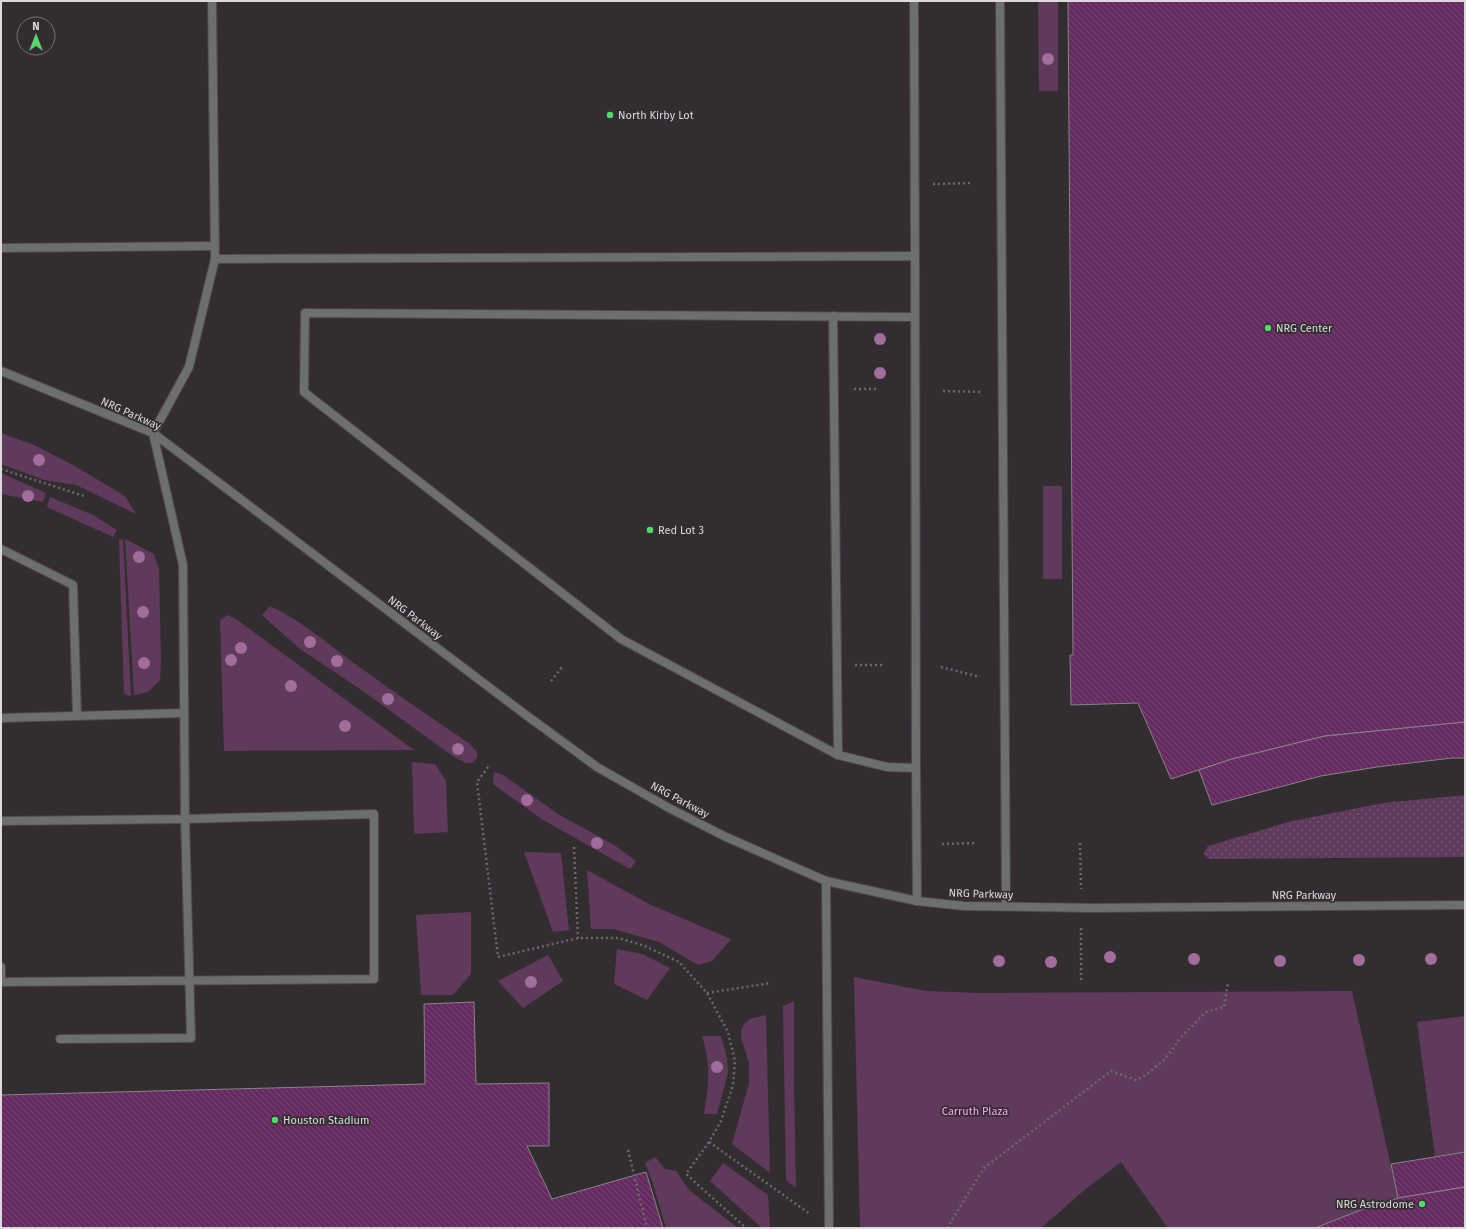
<svg xmlns="http://www.w3.org/2000/svg" width="1466" height="1229" font-family="'Fira Sans',sans-serif">
<defs>
<pattern id="garden-dots" width="8" height="8" patternUnits="userSpaceOnUse"><rect width="8" height="8" fill="#603a5b"/><path d="M2 2h.1M6 6h.1" fill="none" stroke="#765672" stroke-width="1.8" stroke-linecap="round"/></pattern>
<pattern id="building-back-hatch" width="6" height="6" patternUnits="userSpaceOnUse"><rect width="6" height="6" fill="#652b60"/><path d="M-1 5l2 2M0 0l6 6M5-1l2 2" fill="none" stroke="#7a4976"/></pattern>
</defs>
<rect width="100%" height="100%" fill="#332d32"/>
<g fill="#603a5b">
<path d="M1038,1H1058V91H1039Z"/>
<path d="M1,433L34,445L73,465L125,496L136,514L76,485L44,480L1,464Z"/>
<path d="M1,473L46,493L43,502L1,494Z"/>
<rect x="1043" y="486" width="19" height="93"/>
<path d="M50,497L93,515L117,530L113,537L47,507Z"/>
<path d="M119,539L123,540L131,696L124,694Z"/>
<path d="M125,539L154,554L159,569L161,662L160,680L148,692L134,695Z"/>
<path d="M270,606C301,620 328,644 355,664C393,691 431,718 470,744L477,752V758L472,763H466L454,757L363,691L300,649L262,615Z"/>
<path d="M227,615L236,619L414,750L224,751L220,620Z"/>
<path d="M412,762L435,764L446,781L448,832L414,834Z"/>
<path d="M494,772L503,775L558,814L614,845L636,861L630,869L543,820L493,784Z"/>
<path d="M524,852L561,853L569,930L553,932Z"/>
<path d="M587,870L651,905L731,939L712,961L698,965L659,942L613,929H591Z"/>
<path d="M471,912V974L453,995H421L416,915Z"/>
<path d="M617,949L642,954L670,968L647,1000L614,984Z"/>
<path d="M548,955L563,981L523,1008L498,981Z"/>
<path d="M854,977L926,991L980,993L1352,991L1398,1198L1358,1211L1315,1228H1168L1121,1162L1082,1192L1041,1228H860Z"/>
<path d="M794,1001V1084L796,1188L786,1180L783,1006Z"/>
<path d="M766,1015L770,1173L732,1144L749,1083V1063L742,1041L741,1031L744,1024L750,1019Z"/>
<path d="M1465,1016V1152L1435,1156L1417,1022Z"/>
<path d="M702,1036H721L727,1057L728,1073L717,1114H704C709,1084 711,1065 702,1036Z"/>
<path d="M655,1157L665,1169L676,1171L689,1190L738,1228H666L652,1181L645,1163Z"/>
<path d="M723,1163L768,1195L770,1228H762L710,1181Z"/>
</g>
<path fill="url(#garden-dots)" d="M1465,795V857L1210,859L1203,854L1208,846L1292,821L1383,803Z"/>
<g fill="url(#building-back-hatch)" stroke="#898388">
<path d="M1068,1H1465V722L1325,736L1232,759L1171,779L1138,703L1071,705L1070,655H1073Z"/>
<path d="M1465,722V758H1452L1377,767L1321,776L1212,805L1199,770L1232,759L1325,736Z"/>
<path d="M474,1002L476,1084L549,1083V1146H527L552,1199L646,1172L663,1228H1V1095L425,1084L424,1004Z"/>
<path d="M1465,1152V1187L1398,1198L1391,1164Z"/>
<path d="M1465,1187V1228H1315L1358,1211L1398,1198Z"/>
</g>
<g fill="none" stroke-linecap="round" stroke-linejoin="round">
<g stroke="#4e484d" stroke-width="10">
<g id="service">
<path d="M914,1L915,256"/>
<path d="M1000,1L1006,906"/>
<path d="M1,248L215,246"/>
<path d="M215,259L915,256L916,768L917,901"/>
<path d="M833,316L838,755"/>
<path d="M915,317L305,313L304,392L621,639L838,755L887,767L916,768"/>
<path d="M1,371L153,433L526,715L597,767L669,808L726,837L826,881L917,901L964,906L1091,908L1465,905"/>
<path d="M1,549L73,585L77,716"/>
<path d="M1,718L184,713"/>
<path d="M1,821L185,819L183,565L153,433L189,367L215,259L212,1"/>
<path d="M826,881L829,1228"/>
<path d="M1,967V982L374,979V814L185,819C187,892 189,965 191,1038L60,1039"/>
</g>
</g>
<g stroke="#6d686c" stroke-width="2.5" stroke-dasharray="2 3" stroke-linecap="butt">
<path d="M933,184L973,183"/>
<path d="M854,389H879"/>
<path d="M943,391L980,392"/>
<path d="M1,469L84,496"/>
<path d="M855,665H883"/>
<path d="M941,667L980,677"/>
<path d="M551,681L562,667"/>
<path d="M488,767L477,782L498,957L578,938H618L645,946L679,962L707,993L728,1032L735,1061L733,1085L721,1121L709,1142L686,1174L746,1228"/>
<path d="M1080,843L1081,889"/>
<path d="M942,844L977,843"/>
<path d="M574,847L578,938"/>
<path d="M1081,928V983"/>
<path d="M707,993L771,983"/>
<path d="M709,1142L810,1214"/>
<path d="M628,1150L647,1228"/>
<path d="M947,1228L984,1168L1111,1071L1136,1080L1146,1075L1164,1060L1183,1035L1206,1012L1224,1007L1228,982"/>
</g>
<use href="#service" stroke="#6c6f6c" stroke-width="8"/>
</g>
<g fill="#a16e9c">
<circle cx="1048" cy="59" r="6"/>
<circle cx="880" cy="339" r="6"/>
<circle cx="880" cy="373" r="6"/>
<circle cx="39" cy="460" r="6"/>
<circle cx="28" cy="496" r="6"/>
<circle cx="139" cy="557" r="6"/>
<circle cx="143" cy="612" r="6"/>
<circle cx="310" cy="642" r="6"/>
<circle cx="241" cy="648" r="6"/>
<circle cx="231" cy="660" r="6"/>
<circle cx="337" cy="661" r="6"/>
<circle cx="144" cy="663" r="6"/>
<circle cx="291" cy="686" r="6"/>
<circle cx="388" cy="699" r="6"/>
<circle cx="345" cy="726" r="6"/>
<circle cx="458" cy="749" r="6"/>
<circle cx="527" cy="800" r="6"/>
<circle cx="597" cy="843" r="6"/>
<circle cx="1110" cy="957" r="6"/>
<circle cx="1194" cy="959" r="6"/>
<circle cx="1431" cy="959" r="6"/>
<circle cx="1359" cy="960" r="6"/>
<circle cx="999" cy="961" r="6"/>
<circle cx="1280" cy="961" r="6"/>
<circle cx="1051" cy="962" r="6"/>
<circle cx="531" cy="982" r="6"/>
<circle cx="717" cy="1067" r="6"/>
</g>
<g fill="#5ad56e" stroke="#332d32" stroke-width="1.5">
<circle cx="610" cy="115" r="4"/>
<circle cx="1268" cy="328" r="4"/>
<circle cx="650" cy="530" r="4"/>
<circle cx="275" cy="1120" r="4"/>
<circle cx="1422" cy="1204" r="4"/>
</g>
<g text-anchor="middle" dominant-baseline="central" stroke-width="3.5" stroke-linejoin="round" paint-order="stroke">
<g font-size="11" fill="#dcd8db" stroke="#332d32" text-anchor="start">
<text x="618" y="115">North Kirby Lot</text>
<text x="1276" y="328">NRG Center</text>
<text x="658" y="530">Red Lot 3</text>
<text x="283" y="1120">Houston Stadium</text>
<text x="1414" y="1204" text-anchor="end">NRG Astrodome</text>
</g>
<g font-size="11" fill="#dcd8db" stroke="#332d32">
<text transform="translate(131 414) rotate(24)">NRG Parkway</text>
<text transform="translate(415 618) rotate(37)">NRG Parkway</text>
<text transform="translate(680 800) rotate(28)">NRG Parkway</text>
<text transform="translate(981 894) rotate(2)">NRG Parkway</text>
<text x="1304" y="895">NRG Parkway</text>
</g>
<g font-size="11" fill="#fba4f2" stroke="#332d32">
<text x="975" y="1111">Carruth Plaza</text>
</g>
</g>
<rect width="1466" height="1229" fill="none" stroke="#dcd8db" stroke-width="4"/>
<g transform="translate(36 36)"><circle r="19" fill="#332d32" stroke="#777176"/>
<path d="M0-3L7 15L0 10L-7 15Z" fill="#5ad56e"/>
<text y="-6" font-size="11" font-weight="bold" text-anchor="middle" fill="#dcd8db">N</text>
</g>
</svg>
